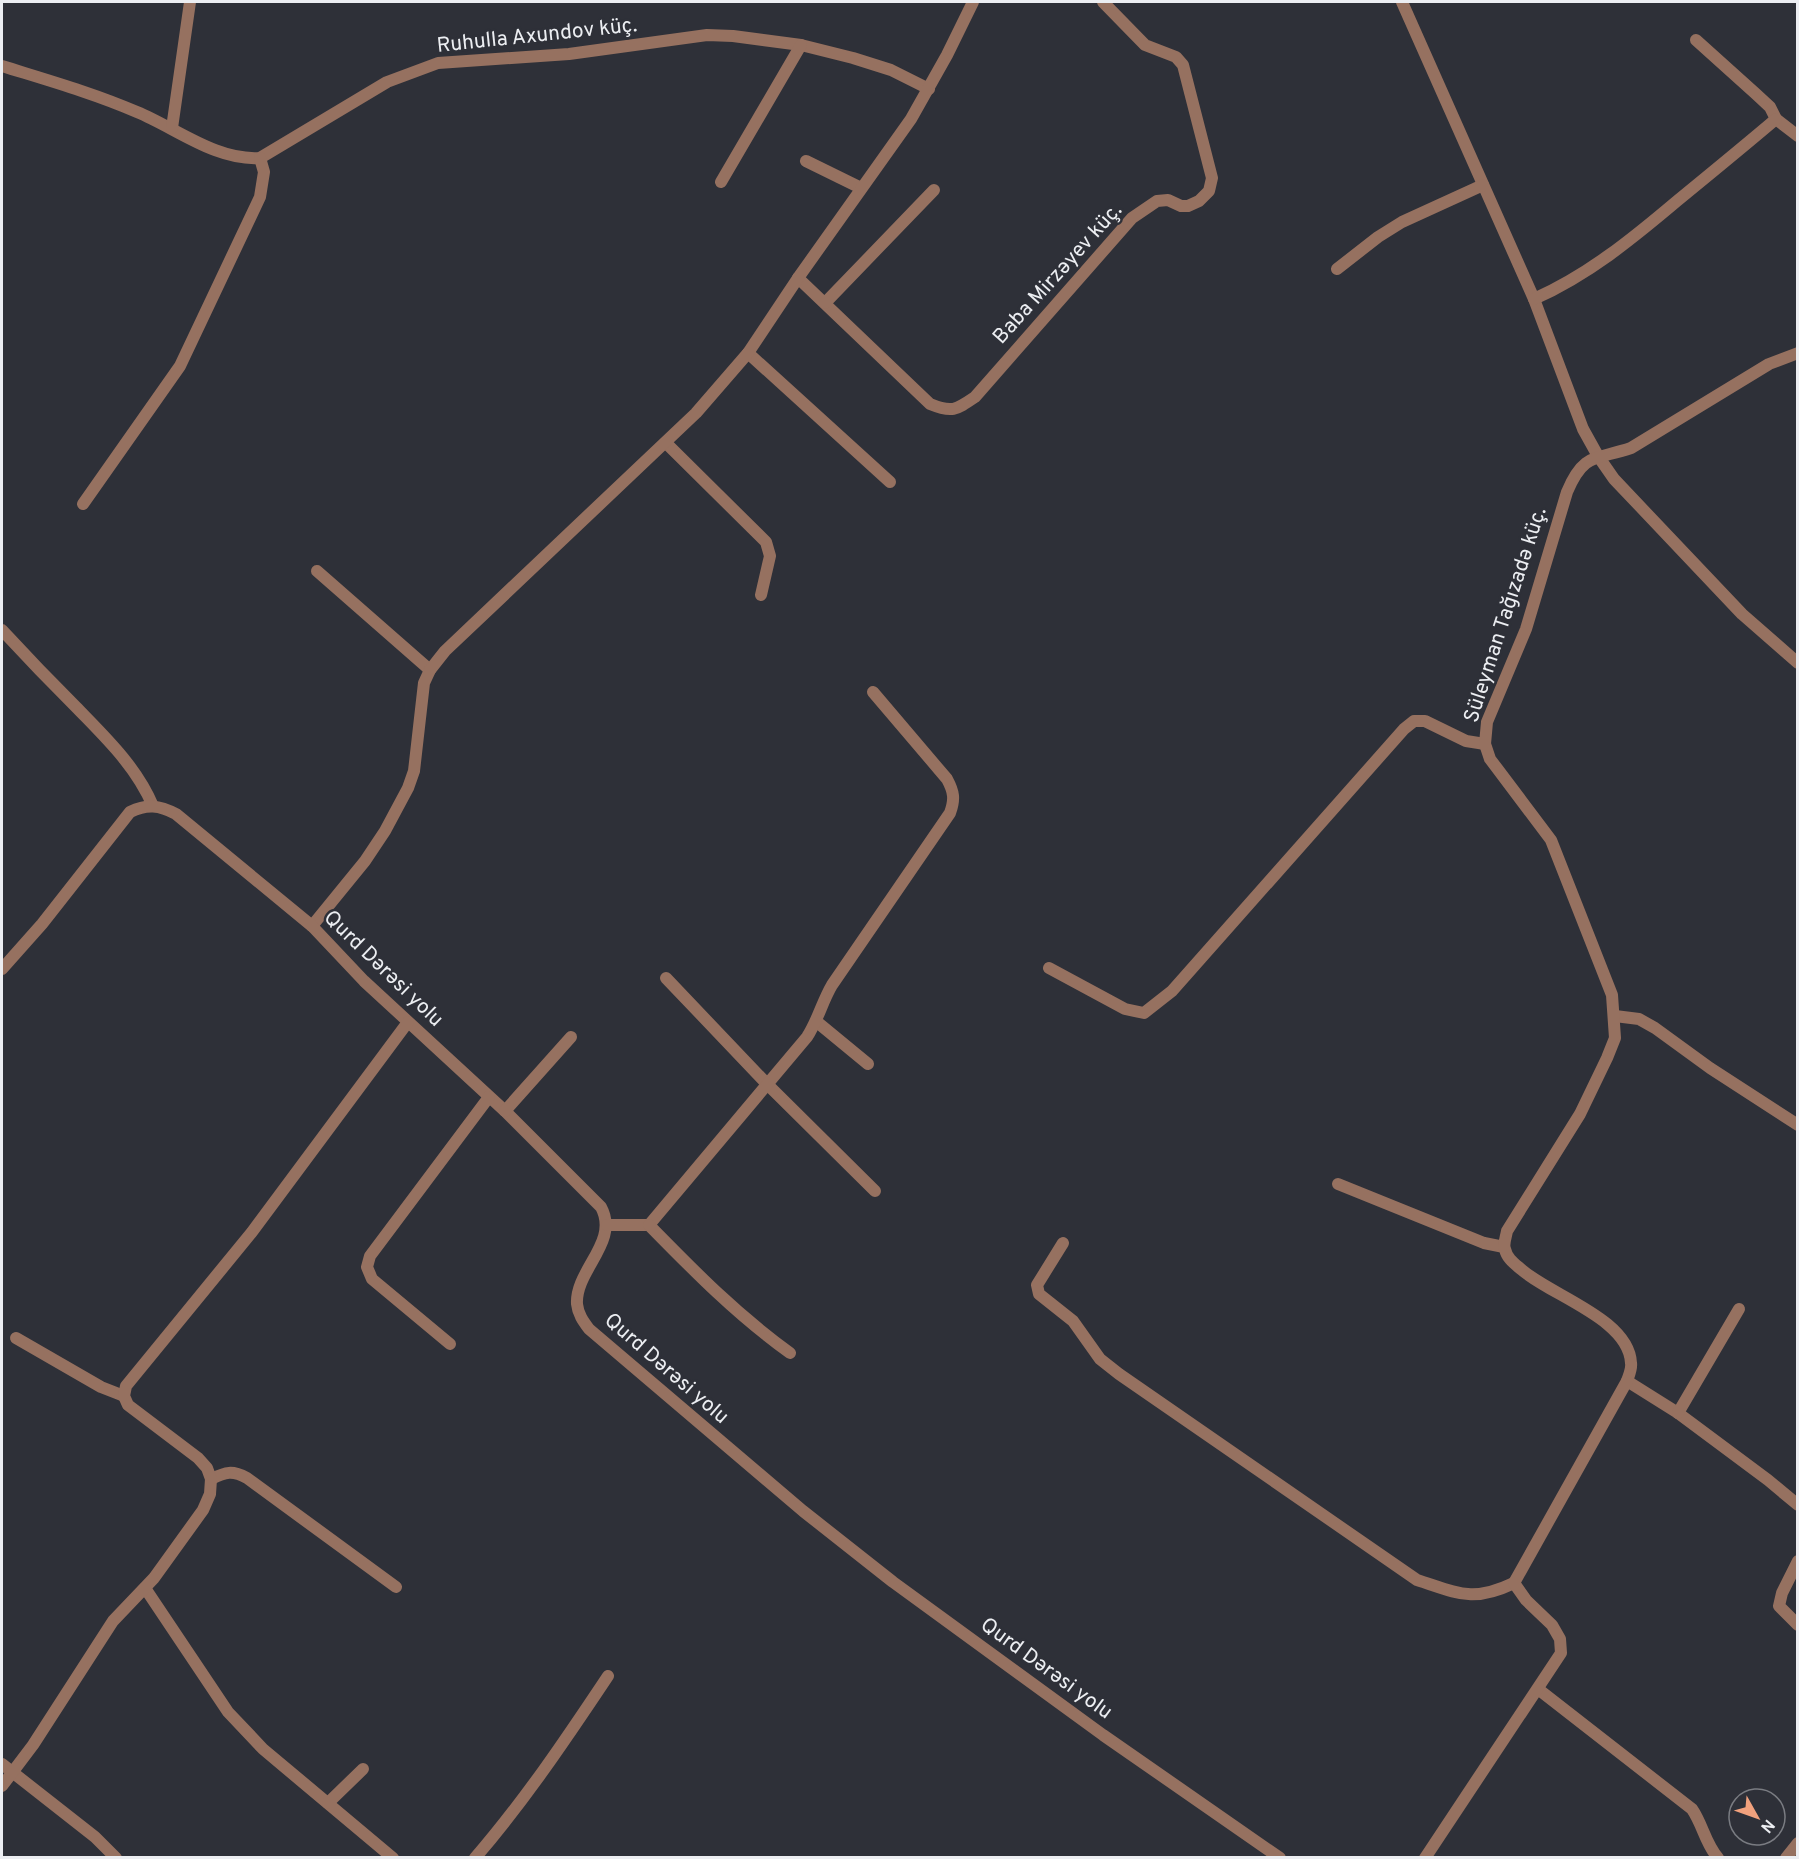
<svg xmlns="http://www.w3.org/2000/svg" width="1799" height="1859" font-family="Overpass,sans-serif">
<rect width="100%" height="100%" fill="#2e3038"/>
<g fill="none" stroke-linecap="round" stroke-linejoin="round">
<g stroke="#967160" stroke-width="12">
<path d="M1402,2L1534,299L1583,429L1598,456L1614,479L1742,614L1798,663"/>
<path d="M1696,40L1756,94L1770,107L1776,119L1798,136"/>
<path d="M2,66C47,80 93,93 137,112C176,128 216,161 260,158L387,82L438,63L569,54L707,35L733,36L801,45L853,58L891,70L929,89"/>
<path d="M172,128L190,2"/>
<path d="M806,161L861,188"/>
<path d="M721,182L801,45"/>
<path d="M1337,269L1378,237L1402,222L1483,185"/>
<path d="M798,278L930,404C952,413 956,410 975,397L1132,218L1157,201L1168,200L1181,206H1188L1199,201L1209,191L1212,178L1183,65L1176,57L1145,45L1103,2"/>
<path d="M1534,299C1588,275 1632,239 1677,201C1710,174 1743,147 1776,119"/>
<path d="M825,303L934,190"/>
<path d="M748,353L890,482"/>
<path d="M666,443L766,542L770,556L761,595"/>
<path d="M83,504L180,366L260,197L264,172L260,158"/>
<path d="M317,571L430,670"/>
<path d="M2,630C26,656 51,682 76,707C105,737 136,766 153,806"/>
<path d="M312,926L365,861L385,831L408,788L414,771L424,683L430,670L445,651L696,413L748,353L798,278L911,119L947,55L973,2"/>
<path d="M1049,968L1125,1009L1144,1013L1172,991L1404,729L1414,721H1425L1466,741L1485,744"/>
<path d="M2,969L42,924L130,812C147,804 159,805 176,814L312,926L364,981L505,1111L601,1207C620,1242 575,1270 577,1304C578,1314 583,1321 589,1329L803,1511L893,1582L1103,1735L1280,1858"/>
<path d="M666,978L767,1084L875,1191"/>
<path d="M1615,1016L1639,1019L1655,1028L1710,1068L1798,1125"/>
<path d="M817,1022L868,1064"/>
<path d="M505,1111L571,1037"/>
<path d="M1338,1184L1484,1243L1504,1247"/>
<path d="M607,1225H649L807,1037C818,1020 822,1002 832,985L950,813C955,799 954,792 947,779L873,692"/>
<path d="M649,1225C695,1272 736,1314 790,1353"/>
<path d="M1063,1243L1037,1285L1039,1294L1073,1321L1100,1359L1119,1374L1417,1580C1458,1593 1472,1603 1514,1583"/>
<path d="M16,1338L101,1387L124,1396"/>
<path d="M450,1344L372,1279L367,1267L370,1256L489,1097"/>
<path d="M1627,1381L1678,1413L1768,1480L1798,1505"/>
<path d="M1678,1413L1739,1309"/>
<path d="M211,1479C226,1472 232,1470 247,1478L396,1587"/>
<path d="M1798,1561L1782,1593L1779,1606L1798,1625"/>
<path d="M145,1588L228,1712L263,1749L393,1858"/>
<path d="M1538,1689L1692,1809C1703,1825 1705,1843 1718,1858"/>
<path d="M2,1764L95,1837L116,1858"/>
<path d="M2,1786L33,1745L113,1621L154,1578L203,1510L210,1494L211,1479L207,1468L198,1458L128,1405L124,1396L126,1386L252,1232L408,1022"/>
<path d="M328,1803L363,1769"/>
<path d="M475,1858C525,1800 566,1739 608,1676"/>
<path d="M1425,1858L1561,1653L1560,1639L1552,1625L1526,1600L1514,1583L1627,1381C1629,1375 1632,1369 1631,1363C1629,1319 1552,1296 1522,1270C1515,1264 1507,1259 1505,1249C1503,1244 1506,1237 1507,1231L1580,1114L1607,1058L1615,1038L1612,995L1551,840L1490,759L1485,744L1487,722L1526,629L1567,492C1584,452 1596,460 1631,448L1769,364L1798,353"/>
<path d="M1786,1858L1798,1843"/>
</g>
</g>
<g text-anchor="middle" dominant-baseline="central" stroke-width="5" stroke-linejoin="round" paint-order="stroke">
<g font-size="21" fill="#eceef2" stroke="#2e3038">
<text transform="translate(537 36) rotate(-6)">Ruhulla Axundov küç.</text>
<text transform="translate(1058 274) rotate(-48)">Baba Mirzəyev küç.</text>
<text transform="translate(1506 615) rotate(-72)">Süleyman Tağızadə küç.</text>
<text transform="translate(383 969) rotate(44)">Qurd Dərəsi yolu</text>
<text transform="translate(666 1369) rotate(41)">Qurd Dərəsi yolu</text>
<text transform="translate(1046 1669) rotate(36)">Qurd Dərəsi yolu</text>
</g>
</g>
<rect width="1799" height="1859" fill="none" stroke="#eceef2" stroke-width="6"/>
<g transform="translate(1757 1817) rotate(130)"><circle r="28" fill="#2e3038" stroke="#7a7c82" stroke-width="1.5"/>
<path d="M0-4.5L10 22L0 15L-10 22Z" fill="#f1a17d"/>
<text y="-9" font-size="16" font-weight="bold" text-anchor="middle" fill="#eceef2">N</text>
</g>
</svg>
